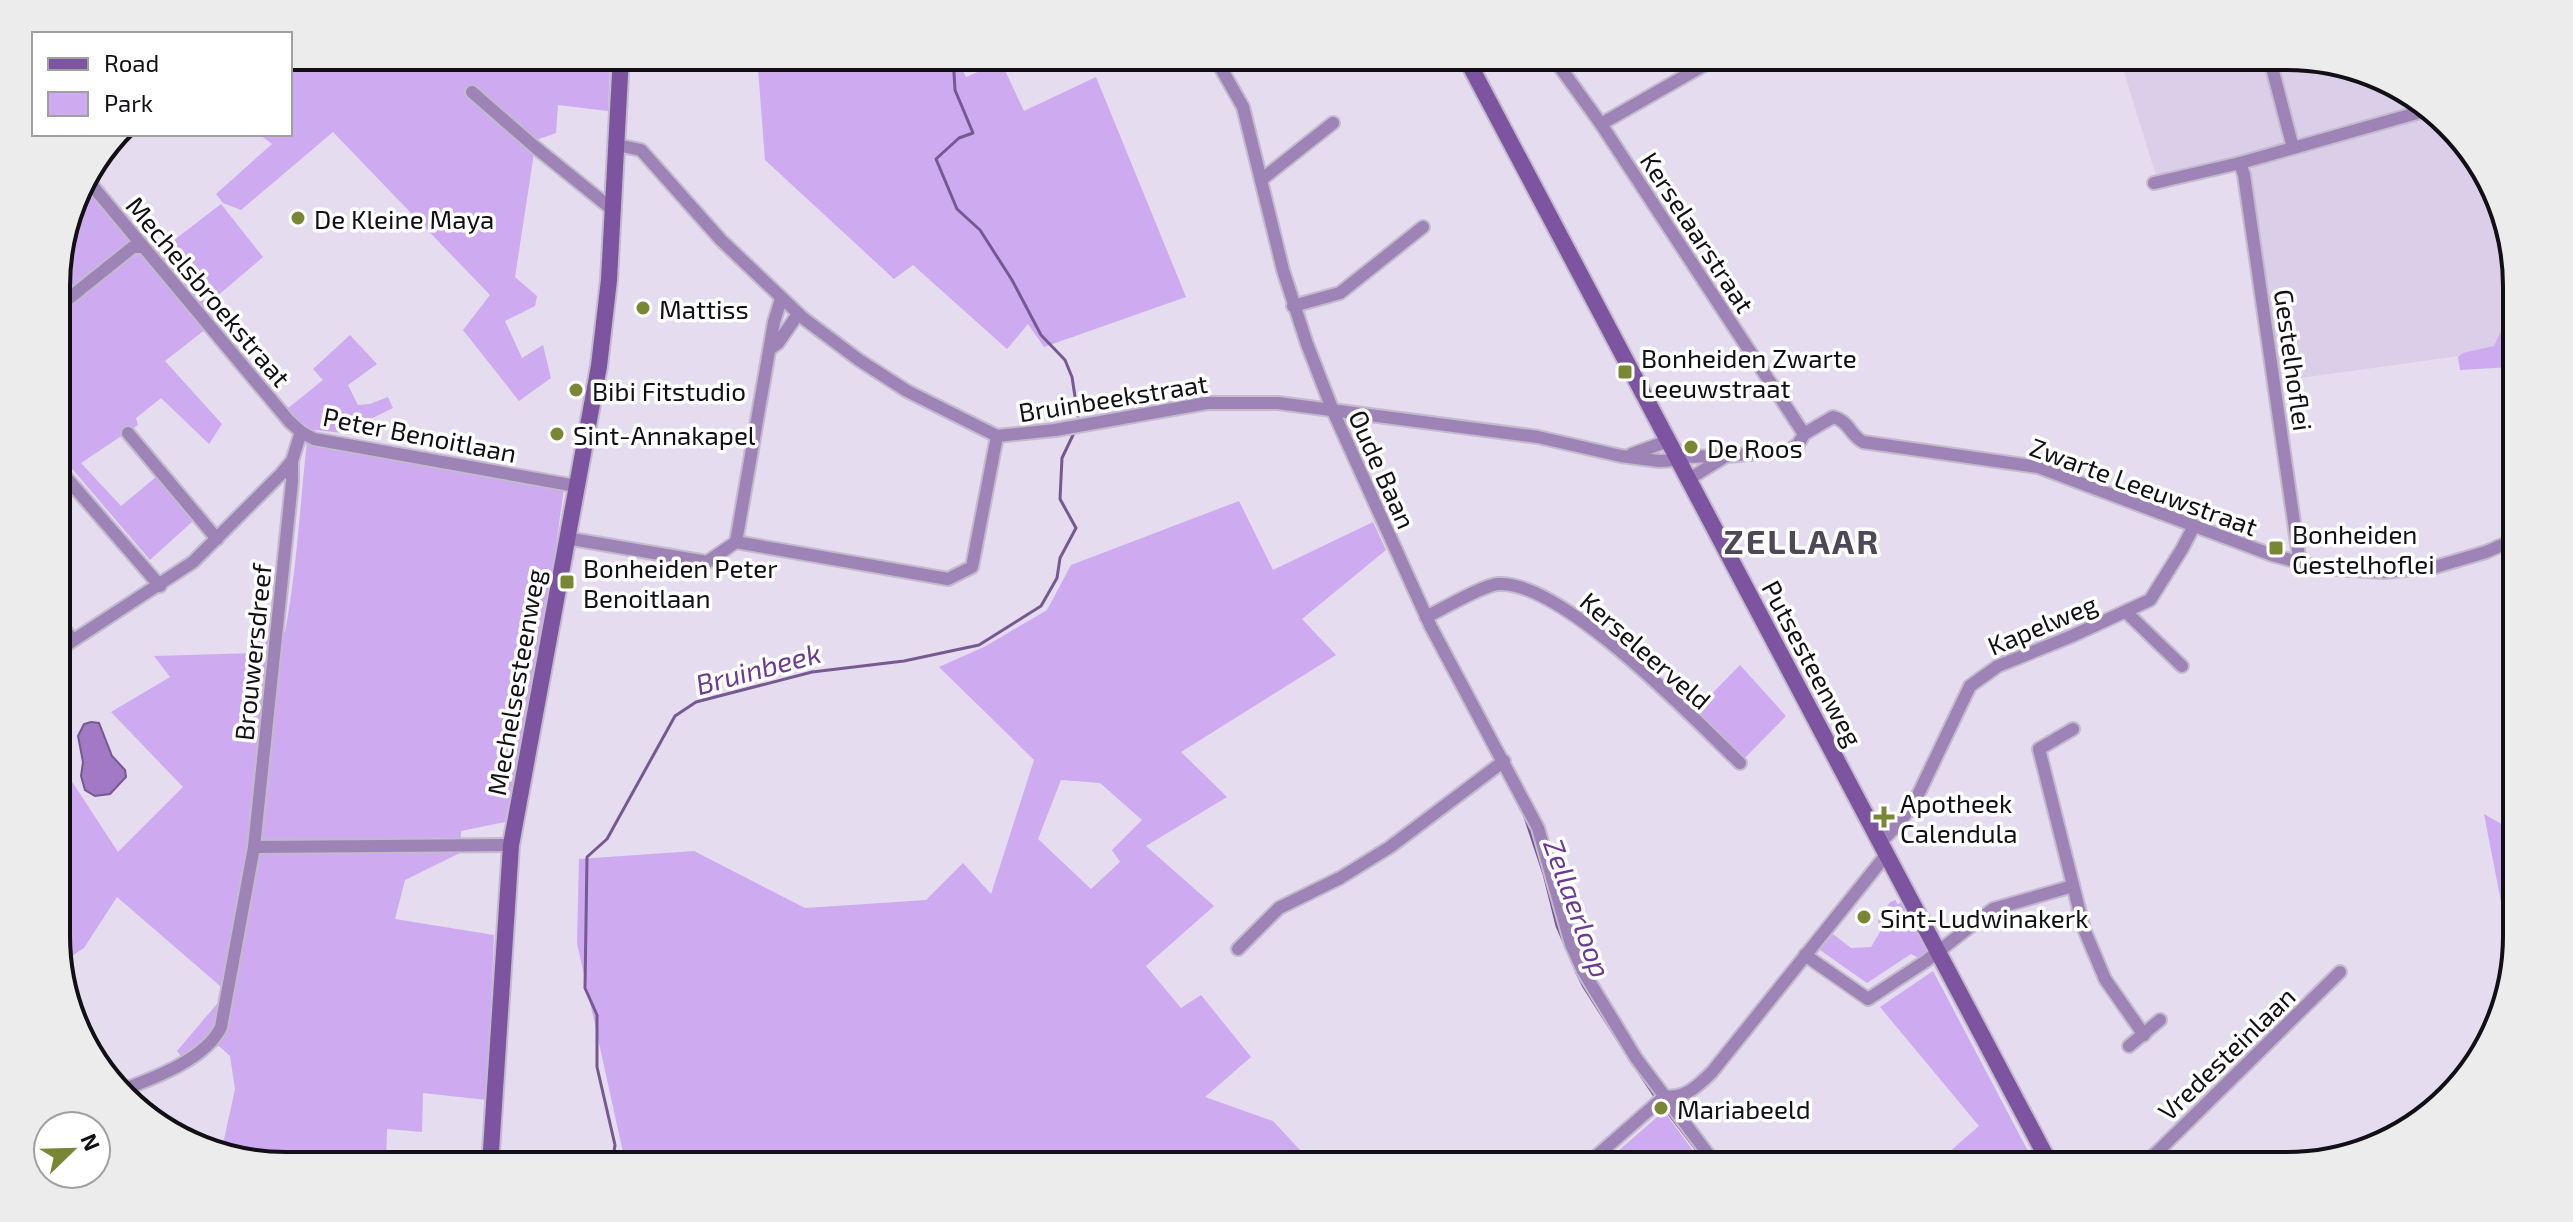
<svg xmlns="http://www.w3.org/2000/svg" width="2573" height="1222" font-family="'Exo 2',sans-serif">
<rect width="100%" height="100%" fill="#e5dcf0"/>
<path fill="#dacee8" d="M2119,56H2287L2375,74L2470,146L2515,257V300L2494,346L2459,356L2279,381L2247,173L2232,168L2158,182Z"/>
<g fill="#ceaaf1" fill-rule="evenodd">
<path d="M290,56H494V60L610,68L608,111L558,105L556,133L536,140L515,277L537,296L535,306L505,321L522,358L543,345L551,378L519,401L463,330L490,295L333,132L241,210L223,203L216,194L272,144L259,134H290Z"/>
<path d="M757,56H956L966,77L1001,62L1024,111L1096,77L1186,297L1044,347L1028,324L1007,349L913,265L894,279L765,160Z"/>
<path d="M84,180L147,261L221,204L263,257L202,309L206,329L165,361L222,424L209,444L161,398L136,418L138,425L81,463L121,506L156,477L193,521L150,560L62,457H57V271L80,185Z"/>
<path d="M2515,300V362L2512,367L2460,370L2458,357L2463,353L2494,346Z"/>
<path d="M350,335L377,364L348,385L358,405L370,404L388,397L393,408L342,433L307,429L287,409L323,380L313,369Z"/>
<path d="M307,441L564,488L551,582L505,822L461,831L460,853L405,880L395,919L494,935L487,1100L423,1093L422,1132L387,1129L386,1166H286L221,1153L235,1089L230,1056L219,1046L184,1060L177,1051L227,992L117,897L84,948L58,965V793L71,780L118,852L183,787L111,712L170,677L154,656L256,653L259,631L285,632C297,569 300,504 307,441Z"/>
<path d="M1239,501L1273,570L1373,522L1386,550L1302,619L1336,655L1181,752L1227,797L1146,846L1214,906L1146,966L1181,1008L1201,995L1251,1057L1205,1097L1273,1121L1301,1151L1286,1166H626L577,943L579,859L694,851L805,908L926,900L963,863L991,894L1034,760L939,667L984,647L1047,610L1071,565ZM1061,780L1100,783L1142,820L1112,850L1120,862L1091,889L1038,839Z"/>
<path d="M1740,665L1786,716L1740,763L1690,716Z"/>
<path d="M2484,814L2517,833V907L2504,917Z"/>
<path d="M1896,900L1897,904L1901,903L1928,954L1921,959L1911,954L1867,983L1820,950L1833,934L1851,948L1871,947L1880,932L1878,920L1890,902Z"/>
<path d="M1933,971L2036,1166H1933L1979,1126L1880,1007Z"/>
<path d="M1664,1111L1704,1166H1601Z"/>
</g>
<path fill="#a179c5" stroke="#765990" stroke-width="2" d="M91,722L99,723L112,756L125,770L126,777L110,794L95,796L85,790L81,776L83,762L78,736L84,724Z"/>
<g fill="none" stroke-linecap="round" stroke-linejoin="round">
<g stroke="#765990" stroke-width="3">
<path d="M953,56L955,90L973,133L959,138L936,159L957,209L980,230L1012,280L1041,335L1065,360L1072,377L1078,416"/>
<path d="M1524,814L1544,874L1557,926L1566,947"/>
<path d="M1577,973L1584,987L1621,1045"/>
<path d="M1636,1068L1654,1095"/>
<path d="M1663,1106L1709,1166"/>
<path d="M612,1166L615,1145L597,1067V1015L585,988L587,857L607,839L675,716L696,702L812,672L904,661L979,645L1041,606L1057,578L1060,558L1076,528L1060,499L1062,458L1073,435"/>
</g>
<g stroke="#c3bbcd" stroke-width="16">
<g id="street">
<path d="M1214,56L1243,107L1283,270L1307,344L1333,411L1431,627L1538,828L1571,944L1583,971L1636,1058L1717,1166"/>
<path d="M1378,56L1380,60"/>
<path d="M1552,56L1601,124L1804,434"/>
<path d="M2269,56L2293,148"/>
<path d="M472,92L535,147L613,210"/>
<path d="M1601,124L1720,56"/>
<path d="M617,145L641,150L721,240L803,318L859,360L907,391L997,436L1055,430L1207,403H1278L1538,437L1621,456L1659,461L1678,460"/>
<path d="M2240,163L2244,175L2300,564"/>
<path d="M85,177L289,421L301,432L314,439L576,486"/>
<path d="M1261,180L1333,123"/>
<path d="M2154,183L2240,163L2424,111"/>
<path d="M1293,306L1340,293L1423,227"/>
<path d="M57,308L133,247H142"/>
<path d="M771,348L778,343L798,314"/>
<path d="M128,433L217,539"/>
<path d="M1632,454L1668,441"/>
<path d="M1676,457L1727,456L1790,450L1799,443L1804,434L1833,417C1849,421 1850,435 1863,442L2038,467L2272,555L2321,568L2384,572L2435,567L2486,552L2516,539"/>
<path d="M57,467L160,586"/>
<path d="M1689,479L1723,458"/>
<path d="M566,538L707,562L736,542L948,579L972,567L997,436"/>
<path d="M736,542L774,322L781,299"/>
<path d="M2126,612L2182,666"/>
<path d="M1426,617C1443,609 1483,585 1498,584C1562,580 1693,718 1740,763"/>
<path d="M57,621L73,640"/>
<path d="M57,651L193,562L281,474L292,461L301,432"/>
<path d="M2073,729L2039,749L2084,929L2105,979L2144,1035"/>
<path d="M1880,843L1901,821L1917,797L1970,686L1998,666L2072,636L2150,600L2182,549L2194,526"/>
<path d="M254,847L511,845"/>
<path d="M1238,949L1279,908L1340,878L1390,847L1504,761"/>
<path d="M1805,955L1868,999L1926,961L1993,909L2073,886"/>
<path d="M2129,1046L2160,1020"/>
<path d="M122,1090C154,1078 206,1059 221,1027L254,847L292,482V461"/>
<path d="M1585,1166L1665,1096C1684,1100 1700,1084 1712,1072L1886,855"/>
<path d="M2143,1166L2340,972"/>
</g>
</g>
<g stroke="#c3bbcd" stroke-width="20">
<g id="secondary">
<path d="M1465,56L2051,1166"/>
<path d="M490,1166L511,845L599,366L609,280L621,56"/>
</g>
</g>
<use href="#street" stroke="#9d83b6" stroke-width="12"/>
<use href="#secondary" stroke="#7c549f" stroke-width="16"/>
</g>
<g fill="#798634" stroke="#fff" stroke-width="3">
<circle cx="298" cy="218" r="8"/>
<circle cx="643" cy="308" r="8"/>
<rect x="1617" y="364" width="16" height="16" rx="4"/>
<circle cx="576" cy="390" r="8"/>
<circle cx="557" cy="434" r="8"/>
<circle cx="1691" cy="447" r="8"/>
<rect x="2268" y="540" width="16" height="16" rx="4"/>
<rect x="559" y="574" width="16" height="16" rx="4"/>
<path d="M1880 805h8v8h8v8h-8v8h-8v-8h-8v-8h8z"/>
<circle cx="1864" cy="917" r="8"/>
<circle cx="1661" cy="1108" r="8"/>
</g>
<g text-anchor="middle" dominant-baseline="central" stroke-width="7" stroke-linejoin="round" paint-order="stroke">
<g font-size="26" fill="#120f15" stroke="#fff" text-anchor="start">
<text x="314" y="218">De Kleine Maya</text>
<text x="659" y="308">Mattiss</text>
<text x="1641" y="357">Bonheiden Zwarte<tspan x="1641" dy="30">Leeuwstraat</tspan></text>
<text x="592" y="390">Bibi Fitstudio</text>
<text x="573" y="434">Sint-Annakapel</text>
<text x="1707" y="447">De Roos</text>
<text x="2292" y="533">Bonheiden<tspan x="2292" dy="30">Gestelhoflei</tspan></text>
<text x="583" y="567">Bonheiden Peter<tspan x="583" dy="30">Benoitlaan</tspan></text>
<text x="1900" y="802">Apotheek<tspan x="1900" dy="30">Calendula</tspan></text>
<text x="1880" y="917">Sint-Ludwinakerk</text>
<text x="1677" y="1108">Mariabeeld</text>
</g>
<g font-size="26" fill="#120f15" stroke="#fff">
<text transform="translate(1698 232) rotate(57)">Kerselaarstraat</text>
<text transform="translate(209 291) rotate(50)">Mechelsbroekstraat</text>
<text transform="translate(2294 360) rotate(82)">Gestelhoflei</text>
<text transform="translate(1113 397) rotate(-9)">Bruinbeekstraat</text>
<text transform="translate(420 434) rotate(11)">Peter Benoitlaan</text>
<text transform="translate(1383 469) rotate(66)">Oude Baan</text>
<text transform="translate(2144 486) rotate(20)">Zwarte Leeuwstraat</text>
<text transform="translate(2042 624) rotate(-23)">Kapelweg</text>
<text transform="translate(1646 650) rotate(41)">Kerseleerveld</text>
<text transform="translate(252 652) rotate(-84)">Brouwersdreef</text>
<text transform="translate(1813 663) rotate(62)">Putsesteenweg</text>
<text transform="translate(515 682) rotate(-80)">Mechelsesteenweg</text>
<text transform="translate(2226 1053) rotate(-44)">Vredesteinlaan</text>
</g>
<g font-size="28" font-style="italic" fill="#6c3994" stroke="#fff">
<text transform="translate(758 668) rotate(-15)">Bruinbeek</text>
<text transform="translate(1578 908) rotate(70)">Zellaerloop</text>
</g>
<g font-size="34" font-weight="bold" letter-spacing="2" fill="#4f4857" stroke="#fff">
<text x="1802" y="540">ZELLAAR</text>
</g>
</g>
<path d="M0 0H2573V1222H0ZM286 70H2287A216 216 0 0 1 2503 286V936A216 216 0 0 1 2287 1152H286A216 216 0 0 1 70 936V286A216 216 0 0 1 286 70Z" fill="#ececec" fill-rule="evenodd"/>
<path fill="none" stroke="#120f15" stroke-width="4" d="M286 70H2287A216 216 0 0 1 2503 286V936A216 216 0 0 1 2287 1152H286A216 216 0 0 1 70 936V286A216 216 0 0 1 286 70Z"/>
<rect x="32" y="32" width="260" height="104" fill="#ffffff" stroke="#a09fa1" stroke-width="2"/>
<rect x="48" y="58" width="40" height="12" fill="#7c549f" stroke="#a09fa1" stroke-width="2"/>
<text x="104" y="72" font-size="24" fill="#120f15">Road</text>
<rect x="48" y="92" width="40" height="24" fill="#ceaaf1" stroke="#a09fa1" stroke-width="2"/>
<text x="104" y="112" font-size="24" fill="#120f15">Park</text>
<g transform="translate(72 1150) rotate(67)"><circle r="38" fill="#ffffff" stroke="#a09fa1" stroke-width="2"/>
<path d="M0-6L14 30L0 20L-14 30Z" fill="#798634"/>
<text y="-12" font-size="22" font-weight="bold" text-anchor="middle" fill="#120f15">N</text>
</g>
</svg>
